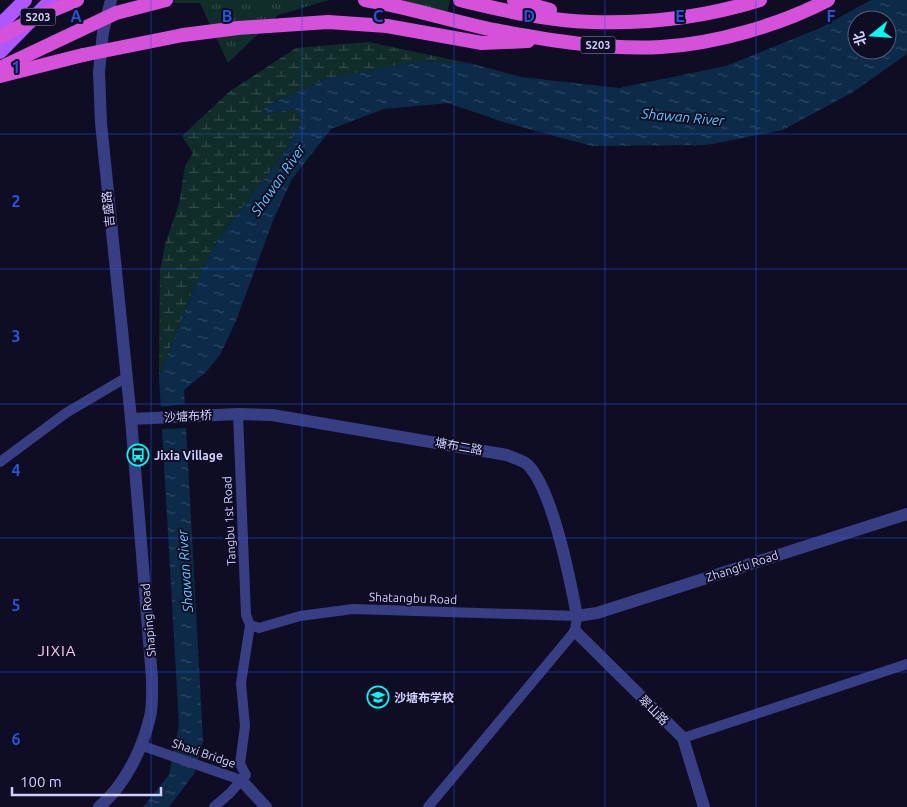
<svg xmlns="http://www.w3.org/2000/svg" width="907" height="807" font-family="Ubuntu,'Noto Sans SC',sans-serif">
<defs>
<pattern id="wetland-marsh" width="20" height="14" patternUnits="userSpaceOnUse" patternTransform="scale(1.25)"><rect width="20" height="14" fill="#102d29"/><path d="M1 5h8M5 5V1M11 12h8M15 12V8" fill="none" stroke="#324a49"/></pattern>
<pattern id="park-tufts" width="24" height="20" patternUnits="userSpaceOnUse" patternTransform="scale(1.25)"><rect width="24" height="20" fill="#102d29"/><path d="M3 7l-1-3M5 7V3M7 7l1-3M15 17l-1-3M17 17v-4M19 17l1-3" fill="none" stroke="#324a49"/></pattern>
<pattern id="water-ripples" width="26" height="14" patternUnits="userSpaceOnUse" patternTransform="scale(1.25)"><rect width="26" height="14" fill="#0c2b49"/><path d="M2 4q2-2 4 0t4 0M15 11q2-2 4 0t4 0" fill="none" stroke="#2e4964"/></pattern>
</defs>
<rect width="100%" height="100%" fill="#0f0d23"/>
<path fill="url(#wetland-marsh)" d="M368,42L473,64L422,61L328,78L264,107L265,114L296,109L302,120L286,150L217,241L193,290L159,376L160,272L165,244L179,204L185,166L193,153L182,136L229,92L296,48Z"/>
<g fill="url(#park-tufts)">
<path d="M143,0H329L278,15L228,63L200,3H143Z"/>
<path d="M388,0H450L447,13Z"/>
</g>
<path fill="url(#water-ripples)" fill-rule="evenodd" d="M871,0H907V54L853,92L783,130L707,145L592,146L506,123L448,103L384,109L331,129L292,179L274,218L236,321L220,355L206,372L184,390L203,741L194,774L169,807H143L169,775L179,725L159,376L193,290L217,241L286,150L302,120L295,109L265,114L264,107L328,78L422,61L473,64L521,77L619,88L726,66L820,28ZM857,20H887V50H857Z"/>
<path fill="#0f0d23" d="M186,404L187,428L159,429L158,407Z"/>
<g fill="none" stroke-linecap="round" stroke-linejoin="round">
<g stroke="#383e83" stroke-width="10">
<path d="M238,414L246,615L250,625"/>
<path d="M0,462L66,413L127,377"/>
<path d="M250,625L259,628L300,616L353,609L577,616L575,631L428,807"/>
<path d="M683,738L907,664"/>
<path d="M140,745L241,780"/>
<path d="M214,807L230,793L246,775L240,764L245,726L241,683L250,625"/>
</g>
<g stroke="#383e83" stroke-width="12">
<path d="M131,419L238,414L272,415L507,455C513,458 523,460 528,465C553,491 570,579 577,616L597,613L907,514"/>
<path d="M575,631L683,738L704,807"/>
<path d="M241,780L266,807"/>
<path d="M99,807C125,785 142,750 150,717C153,705 152,691 152,678L131,419L101,123L99,72L103,32L111,0"/>
</g>
<g stroke="#ac57ff" stroke-width="14">
<path d="M0,25L25,0"/>
<path d="M0,52L51,0"/>
</g>
<g stroke="#d651da" stroke-width="14">
<path d="M365,0C409,7 451,21 494,30C548,40 605,50 661,47C715,44 780,25 828,0"/>
<path d="M460,0C502,10 547,21 591,22C648,24 705,17 760,0"/>
<path d="M514,0L550,10"/>
<path d="M183,35L238,28L328,22L387,26L482,43L528,41"/>
<path d="M0,76L83,55"/>
</g>
<g stroke="#d651da" stroke-width="14">
<path d="M0,37L41,15L77,0"/>
<path d="M83,55L183,35"/>
<path d="M0,68L116,13L166,0"/>
</g>
</g>
<path fill="none" stroke="#2654da" stroke-width="1" stroke-opacity="0.55" d="M151,0V807M302,0V807M454,0V807M605,0V807M756,0V807M0,134H907M0,269H907M0,404H907M0,538H907M0,672H907"/>
<defs>
<g id="bus-ring" transform="scale(1.125)"><circle r="9.5" fill="#0f0d23" stroke="#00fbf6" stroke-width="1.5"/><path d="M-5-6H5V4H4V6H2V4H-2V6H-4V4H-5ZM-3.5-4V0h7V-4ZM-3.5 1.2v1.5H-2V1.2ZM2 1.2v1.5H3.5V1.2Z" fill="#00fbf6"/></g>
<g id="school-ring" transform="scale(1.125)"><circle r="9.5" fill="#0f0d23" stroke="#00fbf6" stroke-width="1.5"/><path d="M0-5L7-2L0 1L-7-2ZM-4 1L0 2.5L4 1V4Q0 6-4 4Z" fill="#00fbf6"/></g>
</defs>
<g fill-rule="evenodd">
<use href="#bus-ring" x="138" y="455"/>
<use href="#school-ring" x="378" y="697"/>
</g>
<g text-anchor="middle" dominant-baseline="central" stroke-width="4" stroke-linejoin="round" paint-order="stroke">
<g fill="#0f0d23" stroke="#9696bd" stroke-width="1">
<rect x="20.5" y="8.5" width="35" height="17" rx="4"/>
<rect x="580.5" y="36.5" width="35" height="17" rx="4"/>
</g>
<g font-size="11" font-weight="bold" fill="#d0d0ff">
<text x="38" y="17">S203</text>
<text x="598" y="45">S203</text>
</g>
<g font-size="12" fill="#d0d0ff" stroke="#0f0d23">
<text transform="translate(108 209) rotate(-96)">吉盛路</text>
<text transform="translate(188 416) rotate(-3)">沙塘布桥</text>
<text transform="translate(459 446) rotate(10)">塘布二路</text>
<text transform="translate(229 521) rotate(-93)">Tangbu 1st Road</text>
<text transform="translate(742 566) rotate(-18)">Zhangfu Road</text>
<text transform="translate(413 598) rotate(2)">Shatangbu Road</text>
<text transform="translate(148 620) rotate(-95)">Shaping Road</text>
<text transform="translate(654 710) rotate(45)">翠山路</text>
<text transform="translate(204 753) rotate(19)">Shaxi Bridge</text>
</g>
<g font-size="12" font-weight="bold" fill="#d0d0ff" stroke="#0f0d23" text-anchor="start">
<text x="154" y="455">Jixia Village</text>
<text x="394" y="697">沙塘布学校</text>
</g>
<g font-size="14" font-style="italic" fill="#5ec7ff" stroke="#0f0d23">
<text transform="translate(683 117) rotate(5)">Shawan River</text>
<text transform="translate(278 180) rotate(-55)">Shawan River</text>
<text transform="translate(185 571) rotate(-94)">Shawan River</text>
</g>
<g font-size="15" letter-spacing="1" fill="#ffd2f4" stroke="#0f0d23">
<text x="57" y="650">JIXIA</text>
</g>
</g>
<g font-size="16" text-anchor="middle" font-weight="bold" fill="#2654da" stroke="#0f0d23" stroke-width="4" stroke-linejoin="round" paint-order="stroke">
<text x="76" y="22">A</text>
<text x="227" y="22">B</text>
<text x="378" y="22">C</text>
<text x="529" y="22">D</text>
<text x="680" y="22">E</text>
<text x="831" y="22">F</text>
<text x="16" y="73">1</text>
<text x="16" y="207">2</text>
<text x="16" y="342">3</text>
<text x="16" y="476">4</text>
<text x="16" y="611">5</text>
<text x="16" y="745">6</text>
</g>
<g transform="translate(872 35) rotate(253)"><circle r="24" fill="#0f0d23" stroke="#5c5b7b"/>
<path d="M0-4L9 19L0 12L-9 19Z" fill="#00fbf6"/>
<text y="-8" font-size="14" font-weight="bold" text-anchor="middle" fill="#d0d0ff">北</text>
</g>
<path d="M12 787v8h149v-8" fill="none" stroke="#d0d0ff" stroke-width="2.5"/>
<text x="20" y="787" font-size="15" fill="#d0d0ff" stroke="#0f0d23" stroke-width="4" paint-order="stroke">100 m</text>
</svg>
